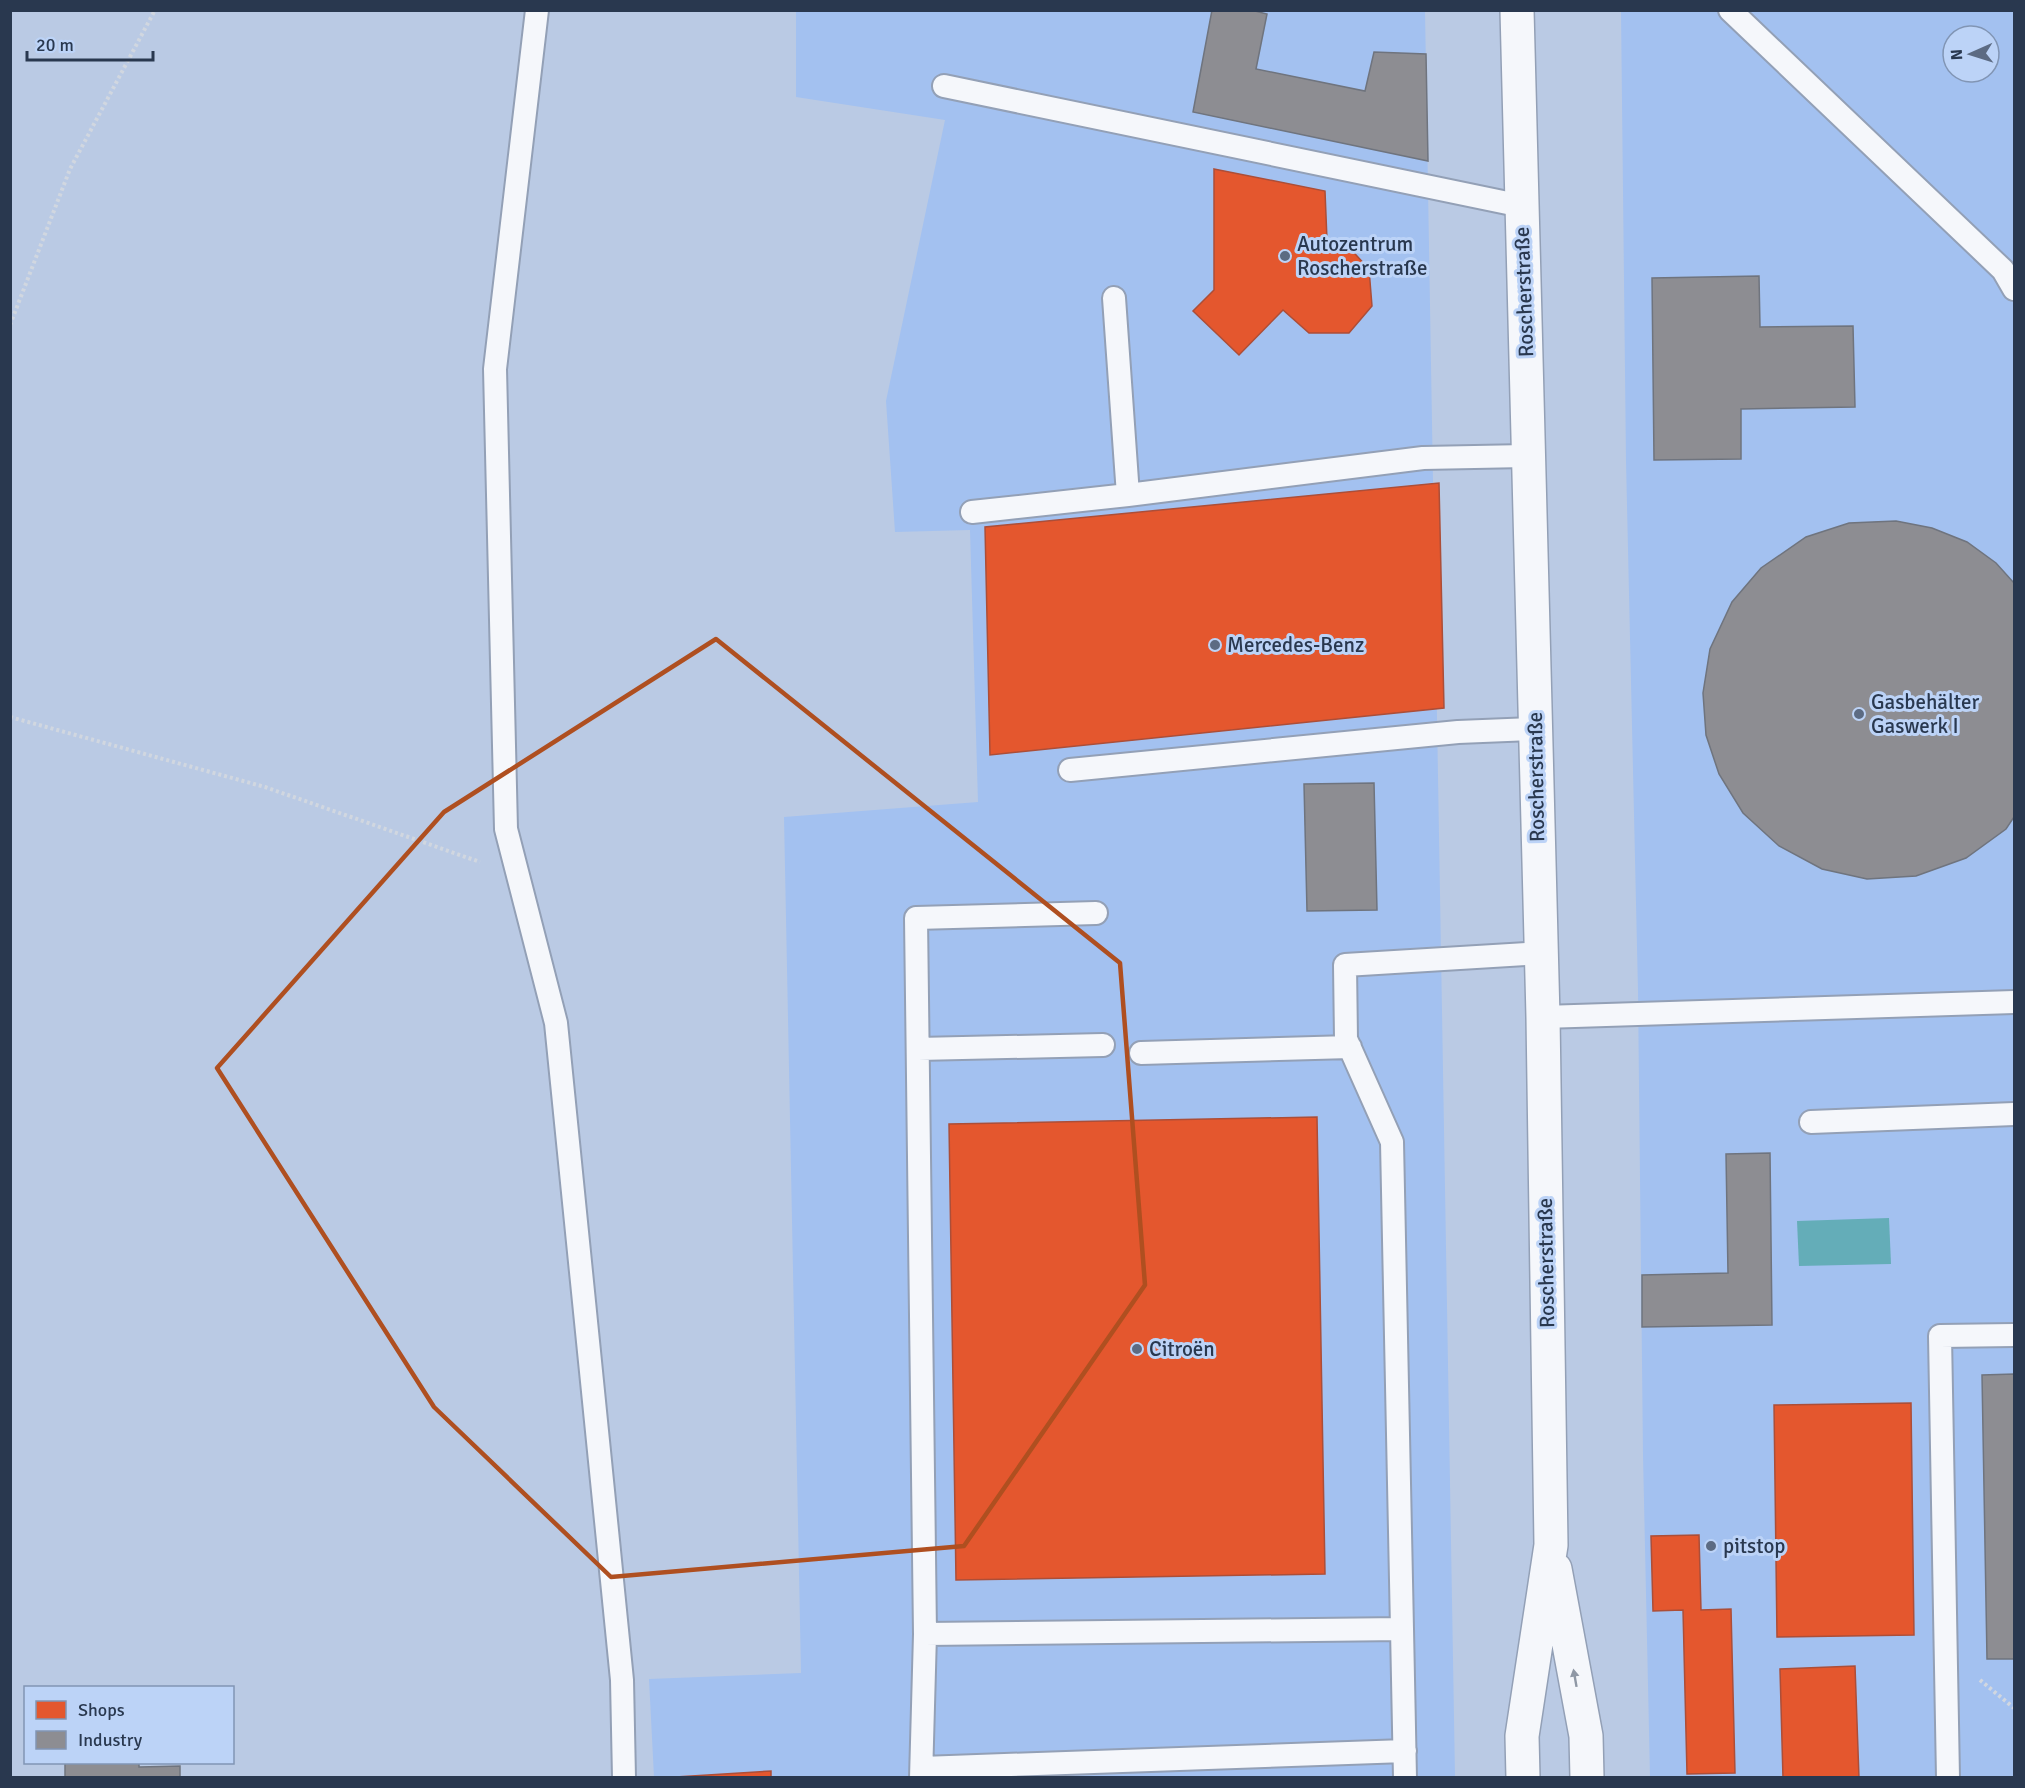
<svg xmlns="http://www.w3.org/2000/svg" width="2025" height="1788" viewBox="0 0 2025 1788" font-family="Signika,sans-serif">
<rect width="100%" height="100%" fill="#bacae4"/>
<path fill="#a3c1f0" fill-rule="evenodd" d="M796,11H1425L1455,1777H654L649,1679L801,1673L784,817L978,802L970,530L895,532L886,401L945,120L796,97Z
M1621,11H2014V1777H1650L1643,1455L1638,991L1626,461ZM1953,36H1989V72H1953Z"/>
<path fill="#64adb8" d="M1889,1218L1891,1264L1799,1266L1797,1221Z"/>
<path fill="#e4572e" stroke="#ac4e38" stroke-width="1.5" d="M1214,169L1325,191L1327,240L1345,243L1369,269L1372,306L1349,333H1309L1283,310L1239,355L1193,311L1214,290Z
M1439,483L1444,708L990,755L985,527Z
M1317,1117L1325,1574L956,1580L949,1124Z
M1911,1403L1914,1635L1777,1637L1774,1405Z
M1699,1535L1701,1610L1731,1609L1735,1773L1687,1774L1683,1610L1653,1611L1651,1536Z
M1855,1666L1859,1778H1783L1780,1669Z
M771,1771V1778H676V1777Z"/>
<path fill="#8d8d92" stroke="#6f747e" stroke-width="1.5" d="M1212,10H1251L1267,14L1256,69L1365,91L1374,52L1426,54L1428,161L1193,112Z
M1759,276L1760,327L1853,326L1855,407L1741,409V459L1654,460L1652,278Z
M1896,521L1932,528L1967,542L1996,563L2014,583V817L2006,829L1966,858L1916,876L1867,879L1822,869L1779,846L1743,813L1719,774L1706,735L1703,693L1710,649L1732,602L1761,568L1806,537L1849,523Z
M1374,783L1377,910L1307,911L1304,784Z
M1770,1153L1772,1325L1642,1327V1275L1728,1273L1726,1154Z
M2014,1374V1659H1987L1982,1375Z
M65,1762H139V1767L180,1766V1778H65Z"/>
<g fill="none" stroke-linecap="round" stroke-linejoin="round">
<g stroke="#93a0b6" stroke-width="26">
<path id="lane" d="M537,10L495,369L506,829L556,1023L622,1680L624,1778
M1730,10L2003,270L2014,289
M944,86L1522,206
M1114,298L1128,495
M972,512L1128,495L1423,458L1529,456
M1070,770L1458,732L1535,729
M1543,1017L2014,1002
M918,1049L1103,1045
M1141,1053L1350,1047
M1811,1122L2014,1114
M1402,1629L1405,1778
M925,1634L916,918L1096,913
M922,1768L1405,1751
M921,1778L925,1634L1402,1629L1392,1142L1346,1039L1345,965L1541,953
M1948,1778L1940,1336L2014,1335"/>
</g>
<g stroke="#93a0b6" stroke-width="36">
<path id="secondary" d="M1517,10L1543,1017L1551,1545L1522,1736L1523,1778
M1555,1569L1586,1736L1587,1778"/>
</g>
<path stroke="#d1d7e0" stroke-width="4" stroke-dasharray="3 3" stroke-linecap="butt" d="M10,325L70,169L155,10
M10,717L265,787L480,862
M1980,1680L2014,1708"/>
<use href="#lane" stroke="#f5f7fb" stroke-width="22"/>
<use href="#secondary" stroke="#f5f7fb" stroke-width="33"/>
</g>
<defs><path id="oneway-solid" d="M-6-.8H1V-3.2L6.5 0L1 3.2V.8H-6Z" transform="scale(1.5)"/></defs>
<use fill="#8f98a5" href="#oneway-solid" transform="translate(1575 1678) rotate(-100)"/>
<path fill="none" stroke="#af4f20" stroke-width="4.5" stroke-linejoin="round" d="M716,639L1120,963L1145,1285L964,1546L611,1577L434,1407L217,1068L444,812Z"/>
<g fill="#5c6b83" stroke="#bcd3f7" stroke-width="2">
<circle cx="1285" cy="256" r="6"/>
<circle cx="1215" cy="645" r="6"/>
<circle cx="1859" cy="714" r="6"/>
<circle cx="1137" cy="1349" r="6"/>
<circle cx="1711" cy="1546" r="6"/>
</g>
<g text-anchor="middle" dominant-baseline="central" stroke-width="6" stroke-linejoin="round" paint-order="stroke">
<g font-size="21" fill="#29384f" stroke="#bcd3f7" text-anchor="start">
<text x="1297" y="244">Autozentrum<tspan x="1297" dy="24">Roscherstraße</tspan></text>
<text x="1227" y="645">Mercedes-Benz</text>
<text x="1871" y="702">Gasbehälter<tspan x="1871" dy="24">Gaswerk I</tspan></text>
<text x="1149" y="1349">Citroën</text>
<text x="1723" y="1546">pitstop</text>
</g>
<g font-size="21" fill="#29384f" stroke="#bcd3f7">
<text transform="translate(1524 292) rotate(-92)">Roscherstraße</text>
<text transform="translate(1536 777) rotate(-91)">Roscherstraße</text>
<text transform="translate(1546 1263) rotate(-91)">Roscherstraße</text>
</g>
</g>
<rect width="2025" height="1788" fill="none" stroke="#29384f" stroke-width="24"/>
<rect x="24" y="1686" width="210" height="78" fill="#bcd3f7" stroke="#8195b4" stroke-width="1.5"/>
<rect x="36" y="1701" width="30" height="18" fill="#e4572e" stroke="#8195b4" stroke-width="1.5"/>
<text x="78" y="1716" font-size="18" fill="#29384f">Shops</text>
<rect x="36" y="1731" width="30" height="18" fill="#8d8d92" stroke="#8195b4" stroke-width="1.5"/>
<text x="78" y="1746" font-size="18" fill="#29384f">Industry</text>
<g transform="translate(1971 54) rotate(267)"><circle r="28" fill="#bcd3f7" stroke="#8195b4" stroke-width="1.5"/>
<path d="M0-4.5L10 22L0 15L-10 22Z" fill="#5c6b83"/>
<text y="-9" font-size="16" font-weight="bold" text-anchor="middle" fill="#29384f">N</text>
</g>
<path d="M27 51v9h126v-9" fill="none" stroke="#29384f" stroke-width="3"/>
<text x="36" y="51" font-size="18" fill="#29384f" stroke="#bcd3f7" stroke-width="4.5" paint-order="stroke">20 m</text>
</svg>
